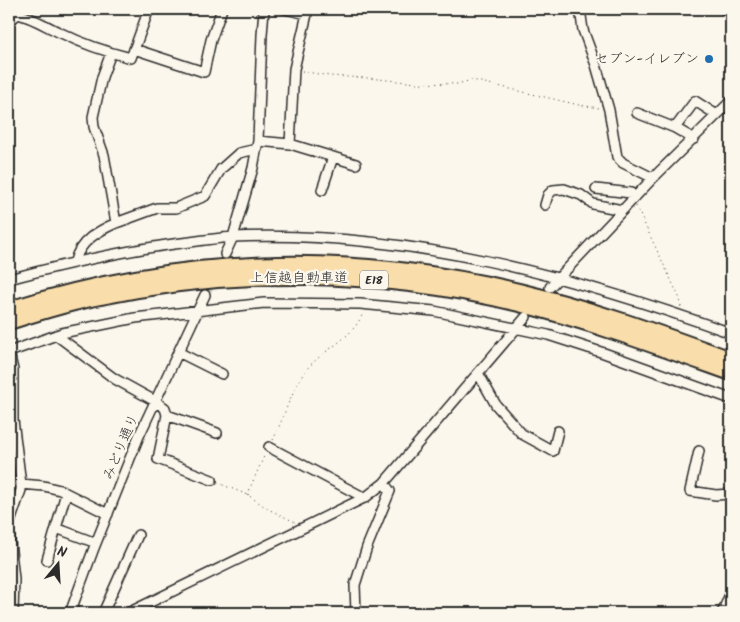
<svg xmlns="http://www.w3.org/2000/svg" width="740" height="622" viewBox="0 0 740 622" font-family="Kalam,'Klee One',sans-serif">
<rect width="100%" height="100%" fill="#fbf7ec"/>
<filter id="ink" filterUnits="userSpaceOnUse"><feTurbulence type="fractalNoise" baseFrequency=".02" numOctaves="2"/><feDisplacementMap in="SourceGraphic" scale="10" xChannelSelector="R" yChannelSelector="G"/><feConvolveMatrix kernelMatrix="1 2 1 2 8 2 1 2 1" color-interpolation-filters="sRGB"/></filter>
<g filter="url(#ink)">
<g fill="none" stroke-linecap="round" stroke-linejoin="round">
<path stroke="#d1cec5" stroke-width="9" stroke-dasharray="9 4.5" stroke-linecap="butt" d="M205,295L225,254"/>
<g stroke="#2b2b2b" stroke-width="12">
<path id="minor" d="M580,9L583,30L596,65L609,110L617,157L623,163L653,178
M9,21L18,14C34,18 47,27 61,33C83,44 107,52 131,58L149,9
M134,49L204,72L211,40L222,9
M637,113L675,128L694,139
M675,128L695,101L717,115
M258,141L290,144L294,69L307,14L285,9
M290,144L356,164
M596,189L631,193L633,199
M322,190L333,157
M545,205L548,195L553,190L564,189L581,195L593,204L622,210
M116,223L157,208H176L205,196L221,169L239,153L257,149
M225,254L233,237L253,168L258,141L262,35L264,9
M75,261C80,241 98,231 116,223L104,155L94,127L93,117L102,77L111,53
M9,279C69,263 128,249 190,242C204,240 220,238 234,237C404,230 573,276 731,333
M550,287L653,178L731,101
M56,335L115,379L155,401L165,408L167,415L158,459L212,480
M9,352L62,333L135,318L264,303L360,304L434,311L548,335L604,353L731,399
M9,352L13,370V420L21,484V490L9,525
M178,352L222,374
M478,373L496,405L522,434L553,451L558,431
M167,415L217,433
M269,447L365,498
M699,451L690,491L716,495L731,494
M21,484L44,486L60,490L108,514
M56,528L96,543
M9,533L14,579L13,613
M47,560L66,493
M70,613L94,548L139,436L205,295
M103,613L138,535
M128,613L366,497L384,483L526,317
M356,613L355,585L367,547L390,491L384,483
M722,613L731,592"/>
</g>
<g stroke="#2b2b2b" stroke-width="15">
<path id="major" d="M726,9L731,14"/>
</g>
<g stroke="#2b2b2b" stroke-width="18">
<path id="highway" d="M9,309C180,255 345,250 519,291C591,308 662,334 731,359
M9,322C38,313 66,304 96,298C236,268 380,270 519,304C591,322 661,348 731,373"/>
</g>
<path stroke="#2b2b2b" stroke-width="1" stroke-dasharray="1 4" stroke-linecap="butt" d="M302,71L329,76L368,78L417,83L457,84L472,80L579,105L599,108
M636,206L680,299L681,307
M273,440C284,418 291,390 306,370C323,349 352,340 363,313
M218,483L248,495L268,509L295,522
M248,495L250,488L265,454"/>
<use href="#minor" stroke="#fbf7ec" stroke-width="9"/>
<use href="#major" stroke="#f9deab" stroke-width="11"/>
<use href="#highway" stroke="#f9deab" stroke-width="14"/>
</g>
</g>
<circle fill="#1f6fb2" stroke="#fbf7ec" stroke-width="2" cx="709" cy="59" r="5"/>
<g text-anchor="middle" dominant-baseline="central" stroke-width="4.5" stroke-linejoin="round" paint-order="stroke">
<rect fill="#fbf7ec" stroke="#696865" stroke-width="1" x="360" y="270.5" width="28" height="19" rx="4"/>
<g font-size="12" font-weight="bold" fill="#2b2b2b">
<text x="374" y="280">E18</text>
</g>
<g font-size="14" fill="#2b2b2b" stroke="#fbf7ec" text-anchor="end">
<text x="699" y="59">セブン-イレブン</text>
</g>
<g font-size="14" fill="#2b2b2b" stroke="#fbf7ec">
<text x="299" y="278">上信越自動車道</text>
<text transform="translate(121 447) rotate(-67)">みどり通り</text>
</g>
</g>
<rect width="740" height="622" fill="none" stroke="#fbf7ec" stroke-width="30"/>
<rect x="15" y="15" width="710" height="592" fill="none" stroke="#2b2b2b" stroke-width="2" filter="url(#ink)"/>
<g transform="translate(58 564) rotate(18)" stroke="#fbf7ec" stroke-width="4" paint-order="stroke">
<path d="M0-4L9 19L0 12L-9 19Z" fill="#2b2b2b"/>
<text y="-8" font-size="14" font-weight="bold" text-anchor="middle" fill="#2b2b2b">N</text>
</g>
</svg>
